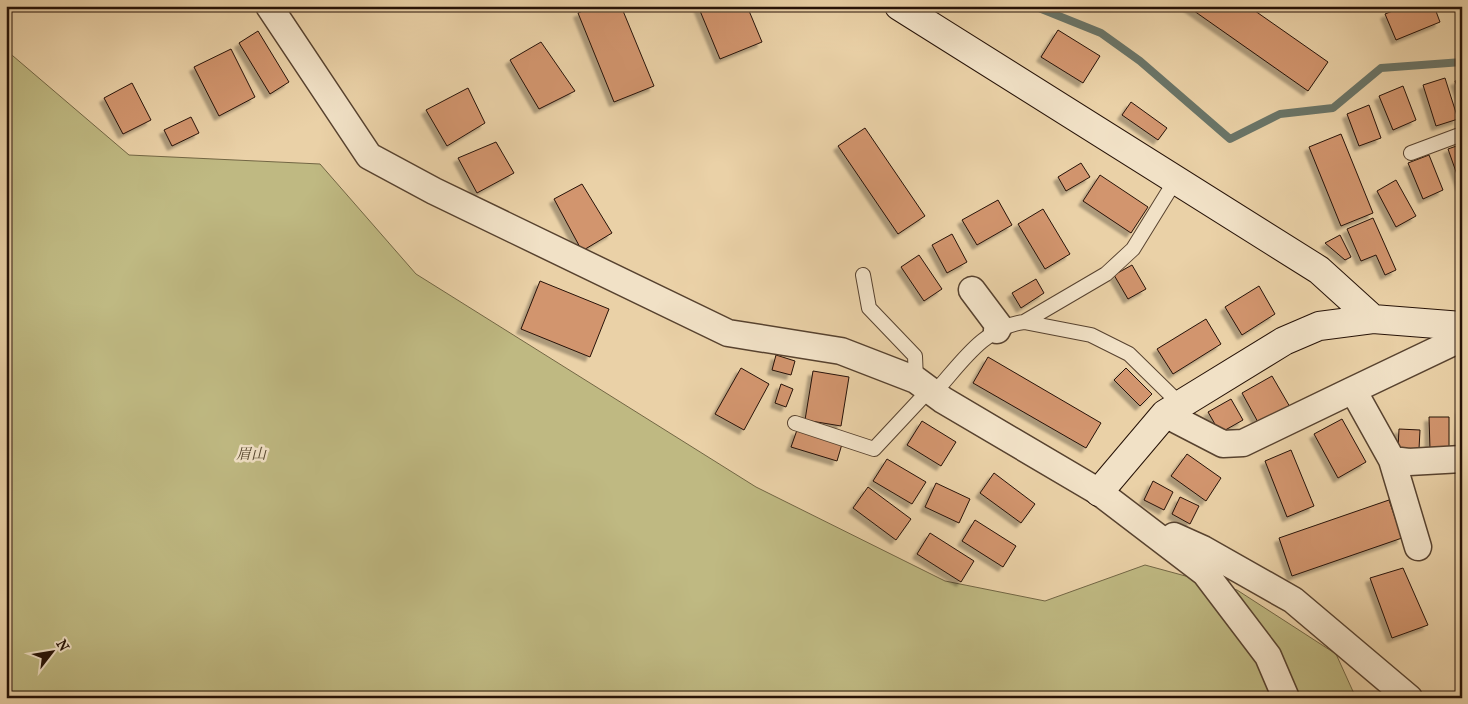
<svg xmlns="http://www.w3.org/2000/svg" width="1468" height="704" viewBox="0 0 1468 704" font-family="'IM FELL French Canon','Noto Serif JP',serif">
<defs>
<filter id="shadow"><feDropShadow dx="-4.5" dy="4.5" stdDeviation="1" flood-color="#0004"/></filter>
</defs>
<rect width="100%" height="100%" fill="#ead1a7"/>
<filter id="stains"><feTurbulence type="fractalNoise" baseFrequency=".004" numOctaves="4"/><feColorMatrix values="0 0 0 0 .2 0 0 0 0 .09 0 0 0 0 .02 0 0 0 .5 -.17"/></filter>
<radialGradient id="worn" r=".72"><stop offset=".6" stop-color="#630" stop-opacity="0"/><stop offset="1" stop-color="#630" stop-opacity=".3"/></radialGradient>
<path fill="#bfb982" stroke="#726644" d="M6,50L129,155L320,164L416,274L756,487L945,581L1045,601L1145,565L1237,590L1336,654L1356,698H6Z"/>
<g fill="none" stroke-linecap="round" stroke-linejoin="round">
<path stroke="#6a7568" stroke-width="8" d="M1034,6L1101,33L1140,61L1230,139L1280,114L1333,108L1381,68L1462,62"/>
</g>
<path fill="#d2956e" stroke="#261207" filter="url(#shadow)" d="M595,6H621L654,86L614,102L578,13Z
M698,6H747L762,42L720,59Z
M1187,6H1248L1328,62L1308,91Z
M1405,6H1434L1440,22L1396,40L1385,14Z
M1058,30L1100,56L1083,83L1041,57Z
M258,31L289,82L270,94L239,43Z
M541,42L575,91L539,109L510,60Z
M231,49L255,97L219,116L194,67Z
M1445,78L1458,119L1436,126L1423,85Z
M1462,79V101L1455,81Z
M132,83L151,120L123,134L104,98Z
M1403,86L1416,120L1393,130L1379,96Z
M468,88L485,123L447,146L426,110Z
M1131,102L1167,128L1158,140L1122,115Z
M1369,105L1381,138L1359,146L1347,114Z
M191,117L199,133L172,146L164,130Z
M865,128L925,216L898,234L838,146Z
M1341,134L1373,213L1341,226L1309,147Z
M496,142L514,173L477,193L458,158Z
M1462,144V186H1461L1448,149Z
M1429,155L1443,190L1423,199L1408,163Z
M1081,163L1090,177L1066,191L1058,177Z
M1100,175L1148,207L1131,233L1083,201Z
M1396,180L1416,216L1396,227L1377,191Z
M582,184L612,233L582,251L554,199Z
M998,200L1012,225L977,245L962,220Z
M1043,209L1070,254L1045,269L1018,224Z
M1373,218L1396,270L1385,275L1376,255L1361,261L1347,229Z
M952,234L967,262L947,273L932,245Z
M1340,235L1351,257L1345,260L1325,243Z
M919,255L942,289L924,301L901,267Z
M1132,265L1146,289L1128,299L1114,275Z
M1036,279L1044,293L1021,308L1012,293Z
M540,281L609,309L590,357L521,329Z
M1259,286L1275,314L1242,335L1225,307Z
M1206,319L1221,344L1173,374L1157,349Z
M776,355L795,361L791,375L772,370Z
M988,357L1101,423L1086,448L973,383Z
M741,368L769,384L744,430L715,414Z
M1126,368L1152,394L1140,406L1114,380Z
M813,371L849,377L841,426L805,420Z
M1272,376L1290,407L1259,424L1242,393Z
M781,384L793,389L786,407L775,403Z
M1231,399L1243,420L1220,433L1208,412Z
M1461,409H1462V443H1459Z
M1429,417H1449V449H1430Z
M1342,419L1366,462L1338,478L1314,434Z
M922,421L956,442L941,466L907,445Z
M1399,429L1420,430L1419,449L1398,448Z
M797,430L842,444L837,461L791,447Z
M1291,450L1314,506L1287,517L1265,461Z
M1187,454L1221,478L1206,501L1171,476Z
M887,459L926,482L912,504L873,481Z
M994,473L1035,504L1021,523L980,493Z
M1153,481L1173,492L1164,510L1144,500Z
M936,483L970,499L959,523L925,507Z
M868,487L911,519L896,540L853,508Z
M1180,497L1199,506L1190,524L1172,514Z
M1389,500L1402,538L1292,576L1279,538Z
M975,520L1016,546L1003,567L962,541Z
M930,533L974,561L961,582L917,554Z
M1403,568L1428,625L1392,638L1370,578Z"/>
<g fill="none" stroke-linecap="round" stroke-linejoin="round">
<g stroke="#57422f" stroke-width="16">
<path id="lane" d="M1411,153L1462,134
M863,275L869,308L915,356L916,380
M1024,322L1091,335L1129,354L1179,403
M934,393C960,365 983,327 1024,322L1106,274L1133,249L1175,181
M795,423L874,449L930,389"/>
</g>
<g stroke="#57422f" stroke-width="29">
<path id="street" d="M269,6L369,156L434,191L728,333L841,351L916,380L943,400L1099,492L1205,573L1268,656L1286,698
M972,290L999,326L997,330
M1462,338L1353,390L1392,460L1409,462L1462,459
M1165,414L1223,444L1243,443L1353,390
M1392,460L1418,547
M1174,536L1203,549L1293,600L1409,698"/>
</g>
<g stroke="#261207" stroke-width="30">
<path id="secondary" d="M899,6L1319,270L1373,319
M1099,492L1165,414L1284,341L1319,326L1373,319L1462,326"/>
</g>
<use href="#lane" stroke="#f1e1c6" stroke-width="14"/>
<use href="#street" stroke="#f1e1c6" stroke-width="26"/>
<use href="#secondary" stroke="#f1e1c6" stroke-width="28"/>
</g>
<g text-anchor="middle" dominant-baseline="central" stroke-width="5" stroke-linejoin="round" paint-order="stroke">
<g font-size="15" font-style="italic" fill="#54442c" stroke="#f1e1c6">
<text x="251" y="454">眉山</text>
</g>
</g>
<rect width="1468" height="704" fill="none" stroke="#ead1a7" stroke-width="25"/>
<rect x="8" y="8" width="1453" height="689" fill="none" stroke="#261207" stroke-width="2.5"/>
<rect x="12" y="12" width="1443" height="679" fill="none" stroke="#261207"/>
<g transform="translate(52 652) rotate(59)" stroke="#f1e1c6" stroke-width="4" paint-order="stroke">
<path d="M0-4L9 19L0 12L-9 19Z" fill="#261207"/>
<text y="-8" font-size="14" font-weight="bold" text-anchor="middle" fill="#261207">N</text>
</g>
<rect width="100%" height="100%" filter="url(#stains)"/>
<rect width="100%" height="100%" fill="url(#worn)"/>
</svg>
